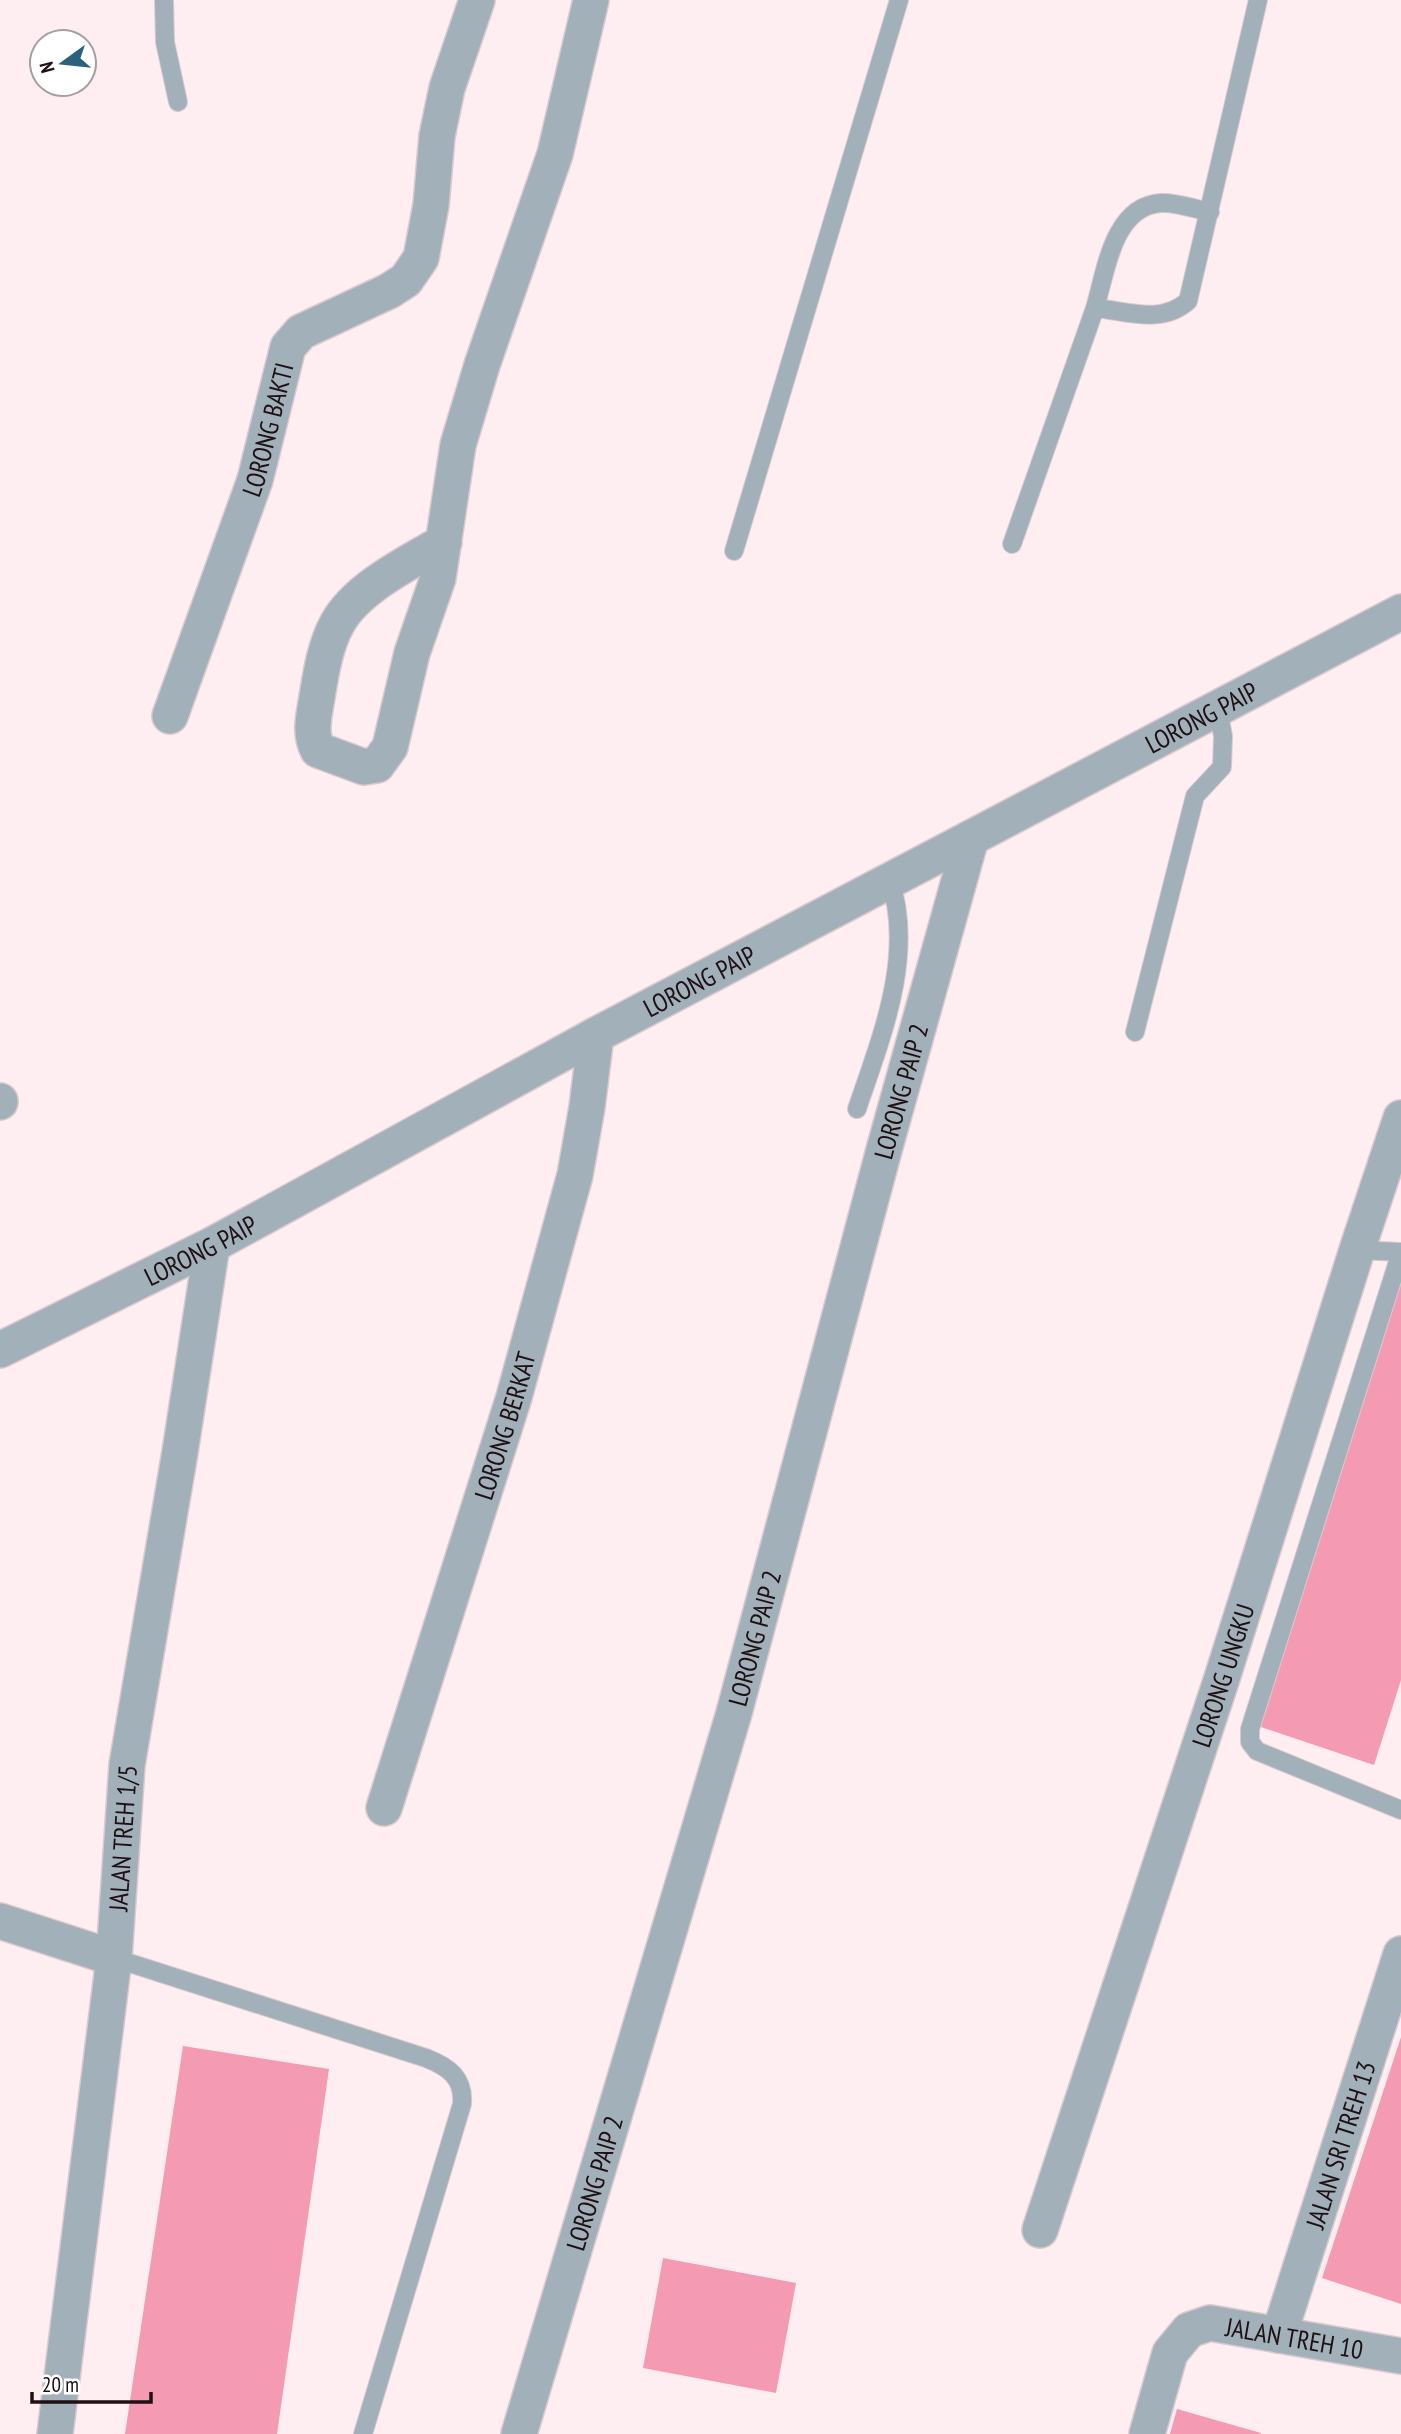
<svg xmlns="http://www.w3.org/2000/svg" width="1401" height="2434" viewBox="0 0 1401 2434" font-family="'PT Sans Narrow',sans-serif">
<rect width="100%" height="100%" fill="#feedf1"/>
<path fill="#f59ab3" d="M1401,1278V1680L1374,1765L1258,1726Z
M1401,2037V2304L1322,2278Z
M183,2046L329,2069L277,2434H125Z
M663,2258L796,2283L776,2393L643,2368Z
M1177,2409L1261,2433V2434H1170Z"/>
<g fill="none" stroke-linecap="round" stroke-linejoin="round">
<g stroke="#dacace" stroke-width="20">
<path id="service" d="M164,0L165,42L178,102
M1095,308C1106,271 1113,206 1161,203C1175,202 1195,209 1210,212
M1012,544L1095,308C1127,311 1161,325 1188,301L1258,0
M734,551L899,0
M1135,1032L1195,796L1222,767L1223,736L1218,709
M857,1109C881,1038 915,956 890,880
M1357,1250L1401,1252
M1401,1252L1250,1729V1742L1257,1751L1401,1810
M114,1958L426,2058C449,2067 464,2078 462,2104L363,2434"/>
</g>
<g stroke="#dacace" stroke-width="38">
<g id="minor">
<path d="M444,542C410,562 356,588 337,624C325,646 321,673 317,697C314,716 309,733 318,750L364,767L377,765L390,747L412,653L438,578L458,445L482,365L555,154L591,0"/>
<path id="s1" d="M170,716L255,480L288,347L301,332L389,291L406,280L421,258L431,205L437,136L447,88L477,0"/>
<path d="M0,1102V1101"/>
<path id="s2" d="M0,1350L212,1245L596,1035L1401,612"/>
<path id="s3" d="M384,1808L514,1397L575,1175L587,1107L596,1035"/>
<path d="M0,1921L114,1958"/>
<path id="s4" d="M1040,2230L1222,1678L1357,1250L1401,1118"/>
<path id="s5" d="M1279,2335L1401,1954"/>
<path id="s6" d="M55,2434L114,1958L127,1765L180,1452L212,1245"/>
<path id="s7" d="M519,2434L734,1713L884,1150L971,838"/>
<path id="s8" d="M1147,2434L1170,2353L1189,2330L1210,2323L1401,2356"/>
</g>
</g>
<use href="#service" stroke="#a1b0b9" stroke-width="18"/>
<use href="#minor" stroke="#a1b0b9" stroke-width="35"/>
</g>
<g text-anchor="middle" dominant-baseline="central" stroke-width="7" stroke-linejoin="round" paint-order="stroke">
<g font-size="26" fill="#1e1014" stroke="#fff">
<text stroke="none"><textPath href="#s1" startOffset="303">LORONG BAKTI</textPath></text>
<text stroke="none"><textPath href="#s2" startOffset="1358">LORONG PAIP</textPath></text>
<text stroke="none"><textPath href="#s2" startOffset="791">LORONG PAIP</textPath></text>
<text stroke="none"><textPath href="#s7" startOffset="1396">LORONG PAIP 2</textPath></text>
<text stroke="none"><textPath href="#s2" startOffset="224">LORONG PAIP</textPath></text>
<text stroke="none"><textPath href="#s3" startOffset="401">LORONG BERKAT</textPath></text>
<text stroke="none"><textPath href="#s7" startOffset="830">LORONG PAIP 2</textPath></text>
<text stroke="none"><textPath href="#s4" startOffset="584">LORONG UNGKU</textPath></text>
<text stroke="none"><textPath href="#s6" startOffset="600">JALAN TREH 1/5</textPath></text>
<text stroke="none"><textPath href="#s5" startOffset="200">JALAN SRI TREH 13</textPath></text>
<text stroke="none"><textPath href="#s7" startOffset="262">LORONG PAIP 2</textPath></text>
<text stroke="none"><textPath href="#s8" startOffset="222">JALAN TREH 10</textPath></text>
</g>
</g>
<g transform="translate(63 63) rotate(255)"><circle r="33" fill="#ffffff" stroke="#a59fa1" stroke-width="2"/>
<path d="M0-5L12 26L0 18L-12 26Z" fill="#2a617c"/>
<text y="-10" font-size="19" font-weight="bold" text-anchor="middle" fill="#1e1014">N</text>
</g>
<path d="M32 2392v10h119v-10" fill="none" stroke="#1e1014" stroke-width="3.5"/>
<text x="42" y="2392" font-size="21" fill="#1e1014" stroke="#ffffff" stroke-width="5" paint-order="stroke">20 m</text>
</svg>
